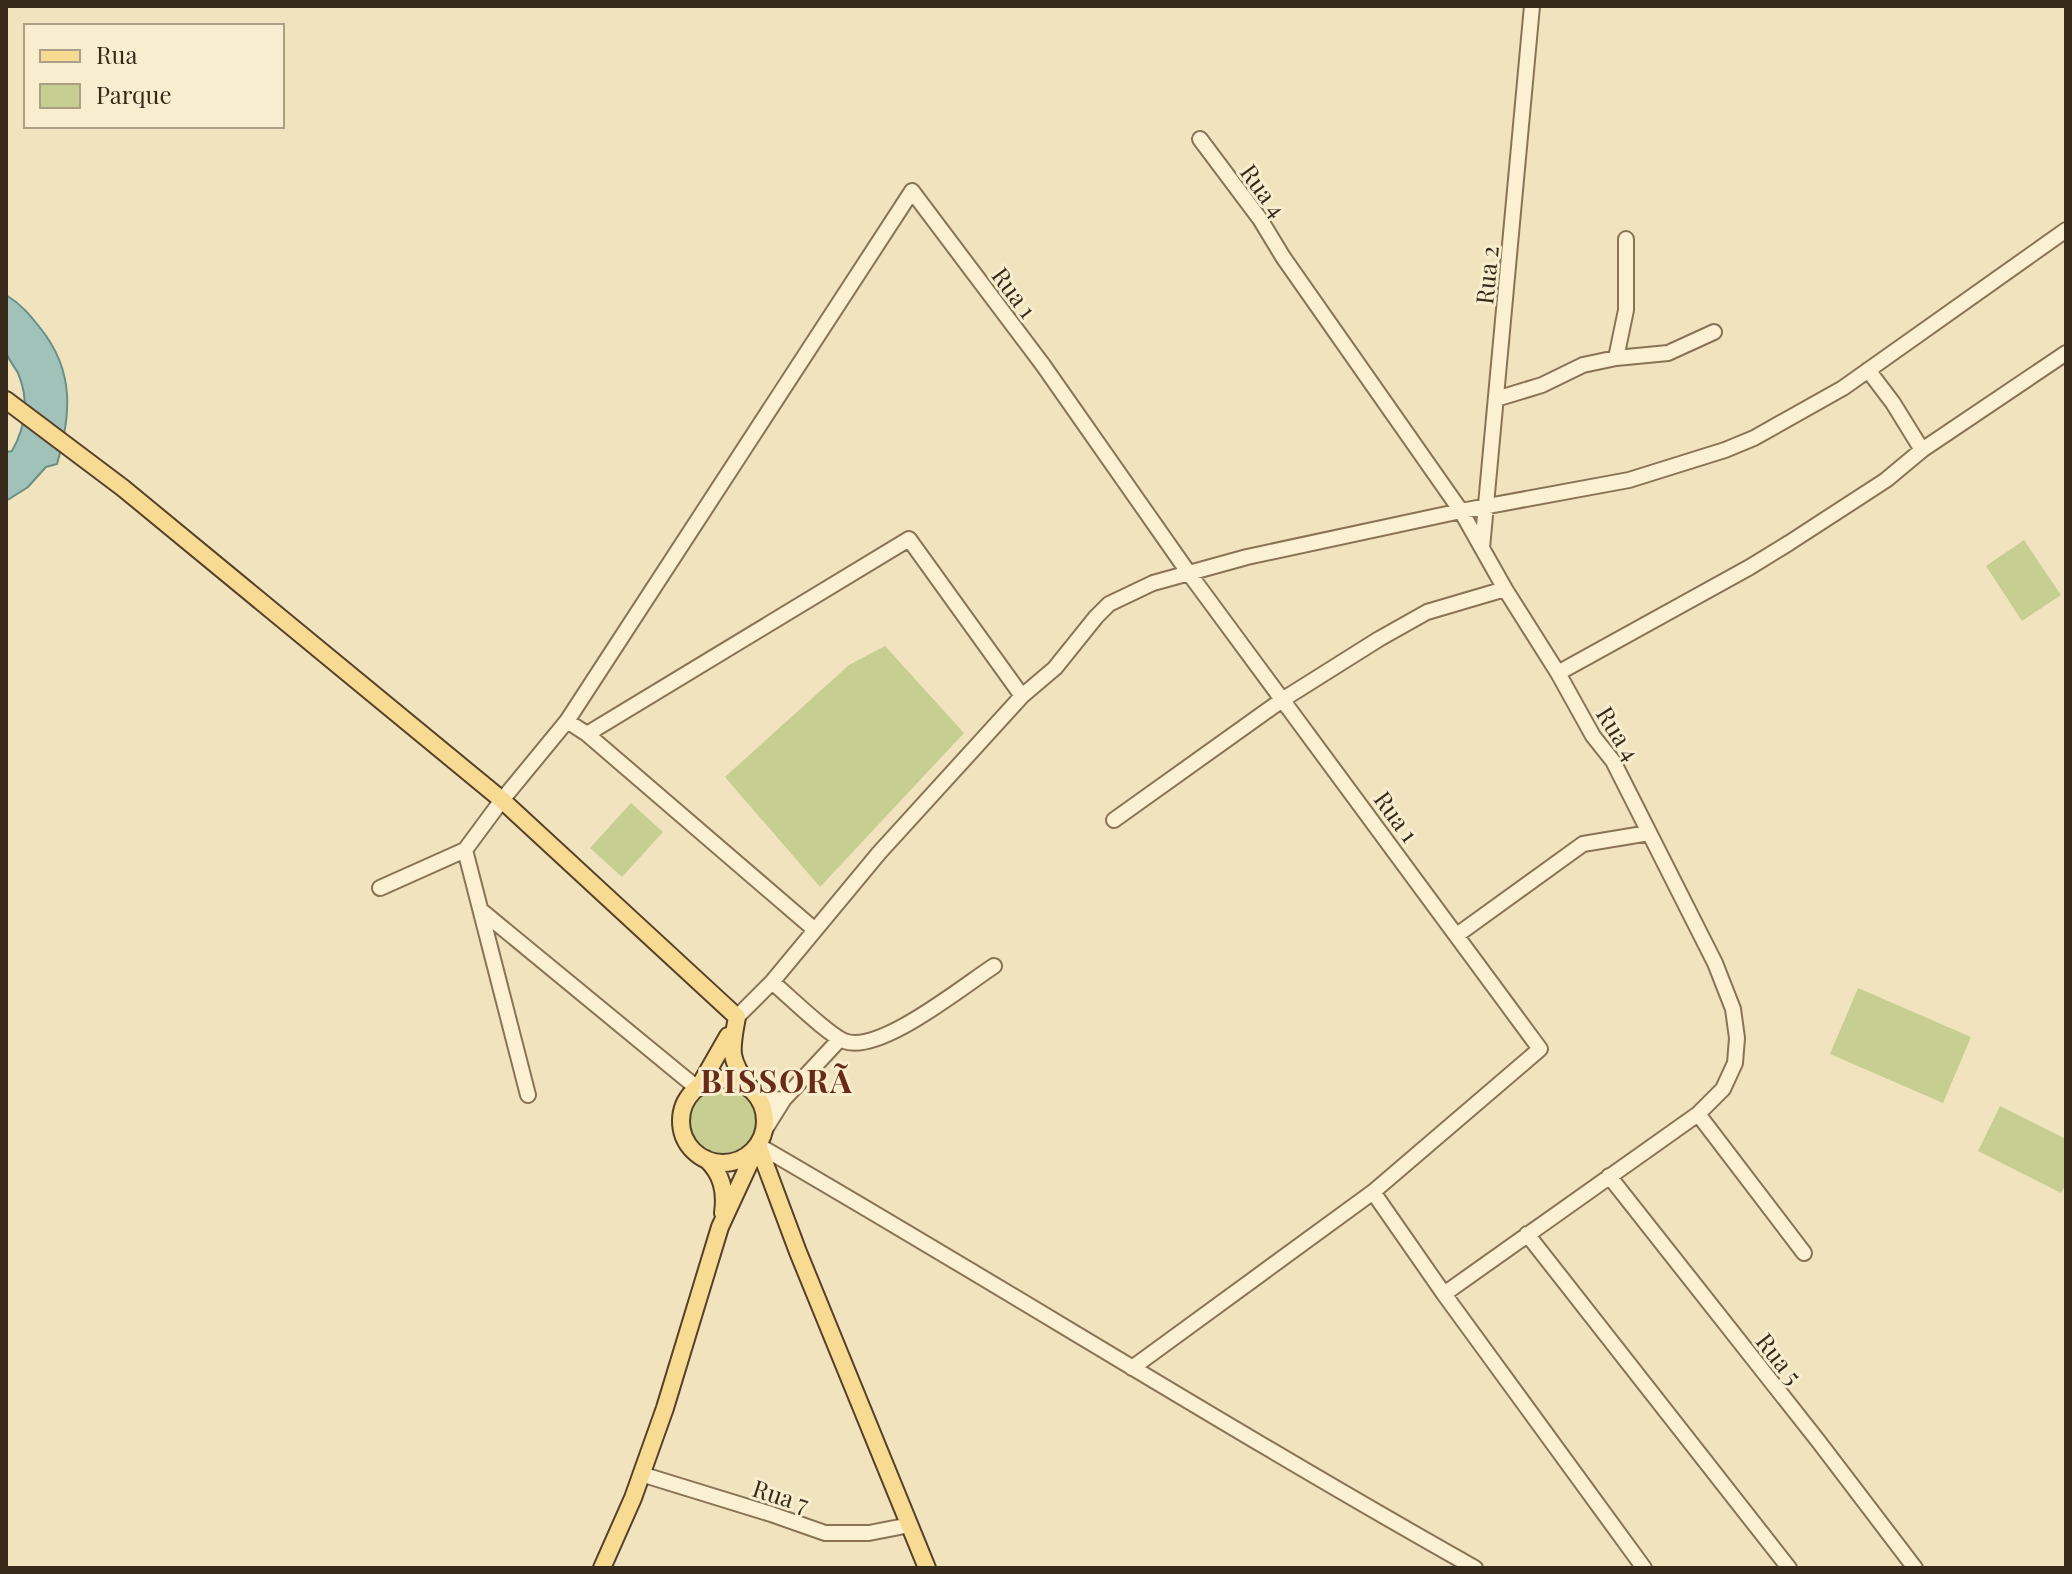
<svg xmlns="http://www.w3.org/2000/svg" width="2072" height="1574" viewBox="0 0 2072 1574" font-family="'Playfair Display',serif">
<rect width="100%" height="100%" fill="#f1e3be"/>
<path fill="#c6cf91" d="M2024,540L2061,595L2022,621L1986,566Z
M885,646L964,733L820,887L725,777L849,665Z
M631,803L663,832L622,877L590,848Z
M1858,988L1971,1037L1943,1103L1830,1054Z
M689 1121a34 34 0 1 1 68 0a34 34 0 1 1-68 0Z
M2000,1106L2066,1139V1184L2061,1193L1978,1151Z"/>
<path fill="#a1c2b9" stroke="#689087" stroke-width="2" d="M6,295C21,304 30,315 41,329C75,372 71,415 57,464L46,467L28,487L6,501V452L12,451C26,426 29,399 18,373C14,366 7,358 6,351C3,334 6,313 6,295Z"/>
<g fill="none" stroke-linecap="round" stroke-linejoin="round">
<g stroke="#8a7355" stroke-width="18">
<path id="minor" d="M1200,139L1260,219L1283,257L1461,511L1505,589L1558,673L1593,736L1613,761L1715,963L1733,1009L1737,1038L1735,1063L1723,1089L1698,1114L1444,1294
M1616,358L1626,310V239
M1868,370L1893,403L1922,450
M1496,399L1542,385L1583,365L1616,358L1668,353L1714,332
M1482,548L1532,6
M1558,673L1750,567L1789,543L1886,480L1922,450L2066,353
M567,721L587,734L815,930
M587,734L909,539L1022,696
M1114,820L1282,700L1379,639L1427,612L1505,589
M465,850L528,1095
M380,888L465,850L502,800L567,721L912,191L1043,365L1188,572L1540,1049L1373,1192L1132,1368
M483,912L697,1088
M1457,935L1583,844L1649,833
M772,982C788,995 827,1034 844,1041C879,1055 963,986 994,966
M737,1017L772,982L879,853L1022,696L1055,668L1096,617L1109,604L1153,583L1247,557L1461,511L1629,480L1725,450L1754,438L1843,388L2066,230
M756,1094L770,1100L784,1099
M1698,1114L1804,1253
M764,1131L784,1099L840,1039
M758,1145C998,1284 1233,1432 1475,1568
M1609,1176L1819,1442L1915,1568
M1373,1192L1444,1294L1644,1568
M1527,1234L1789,1568
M641,1474L771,1514L825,1533H869L910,1525"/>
</g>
<g stroke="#57402a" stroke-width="20">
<path id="major" d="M6,400L123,488L502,800L737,1017
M737,1017C731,1050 728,1058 749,1086
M681 1121a42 42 0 1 1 84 0a42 42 0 1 1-84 0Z
M700,1085L728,1036
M758,1145L798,1252L927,1568
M706,1159C722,1174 726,1191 723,1213
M602,1568L633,1498L665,1408L720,1227L758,1145"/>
</g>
<use href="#minor" stroke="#fbf0d1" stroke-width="14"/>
<use href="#major" stroke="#f7db92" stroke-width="16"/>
</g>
<g text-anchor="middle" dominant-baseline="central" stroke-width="6" stroke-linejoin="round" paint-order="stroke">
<g font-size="24" fill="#382a1b" stroke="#f8edce">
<text transform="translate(1264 190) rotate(54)">Rua 4</text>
<text transform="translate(1486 275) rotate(-84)">Rua 2</text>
<text transform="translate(1015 292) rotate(53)">Rua 1</text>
<text transform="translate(1619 733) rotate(58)">Rua 4</text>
<text transform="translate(1397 816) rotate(54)">Rua 1</text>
<text transform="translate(1780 1358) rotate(52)">Rua 5</text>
<text transform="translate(781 1495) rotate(18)">Rua 7</text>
</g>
<g font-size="32" font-weight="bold" letter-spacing="2" fill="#682b17" stroke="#f8edce">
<text x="777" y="1079">BISSORÃ</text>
</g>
</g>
<rect width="2072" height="1574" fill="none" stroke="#382a1b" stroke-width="16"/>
<rect x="24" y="24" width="260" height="104" fill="#f8edce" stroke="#ab9f86" stroke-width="2"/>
<rect x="40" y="50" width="40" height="12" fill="#f7db92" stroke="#ab9f86" stroke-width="2"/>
<text x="96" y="64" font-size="24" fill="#382a1b">Rua</text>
<rect x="40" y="84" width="40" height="24" fill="#c6cf91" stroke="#ab9f86" stroke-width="2"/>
<text x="96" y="104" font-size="24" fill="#382a1b">Parque</text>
</svg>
